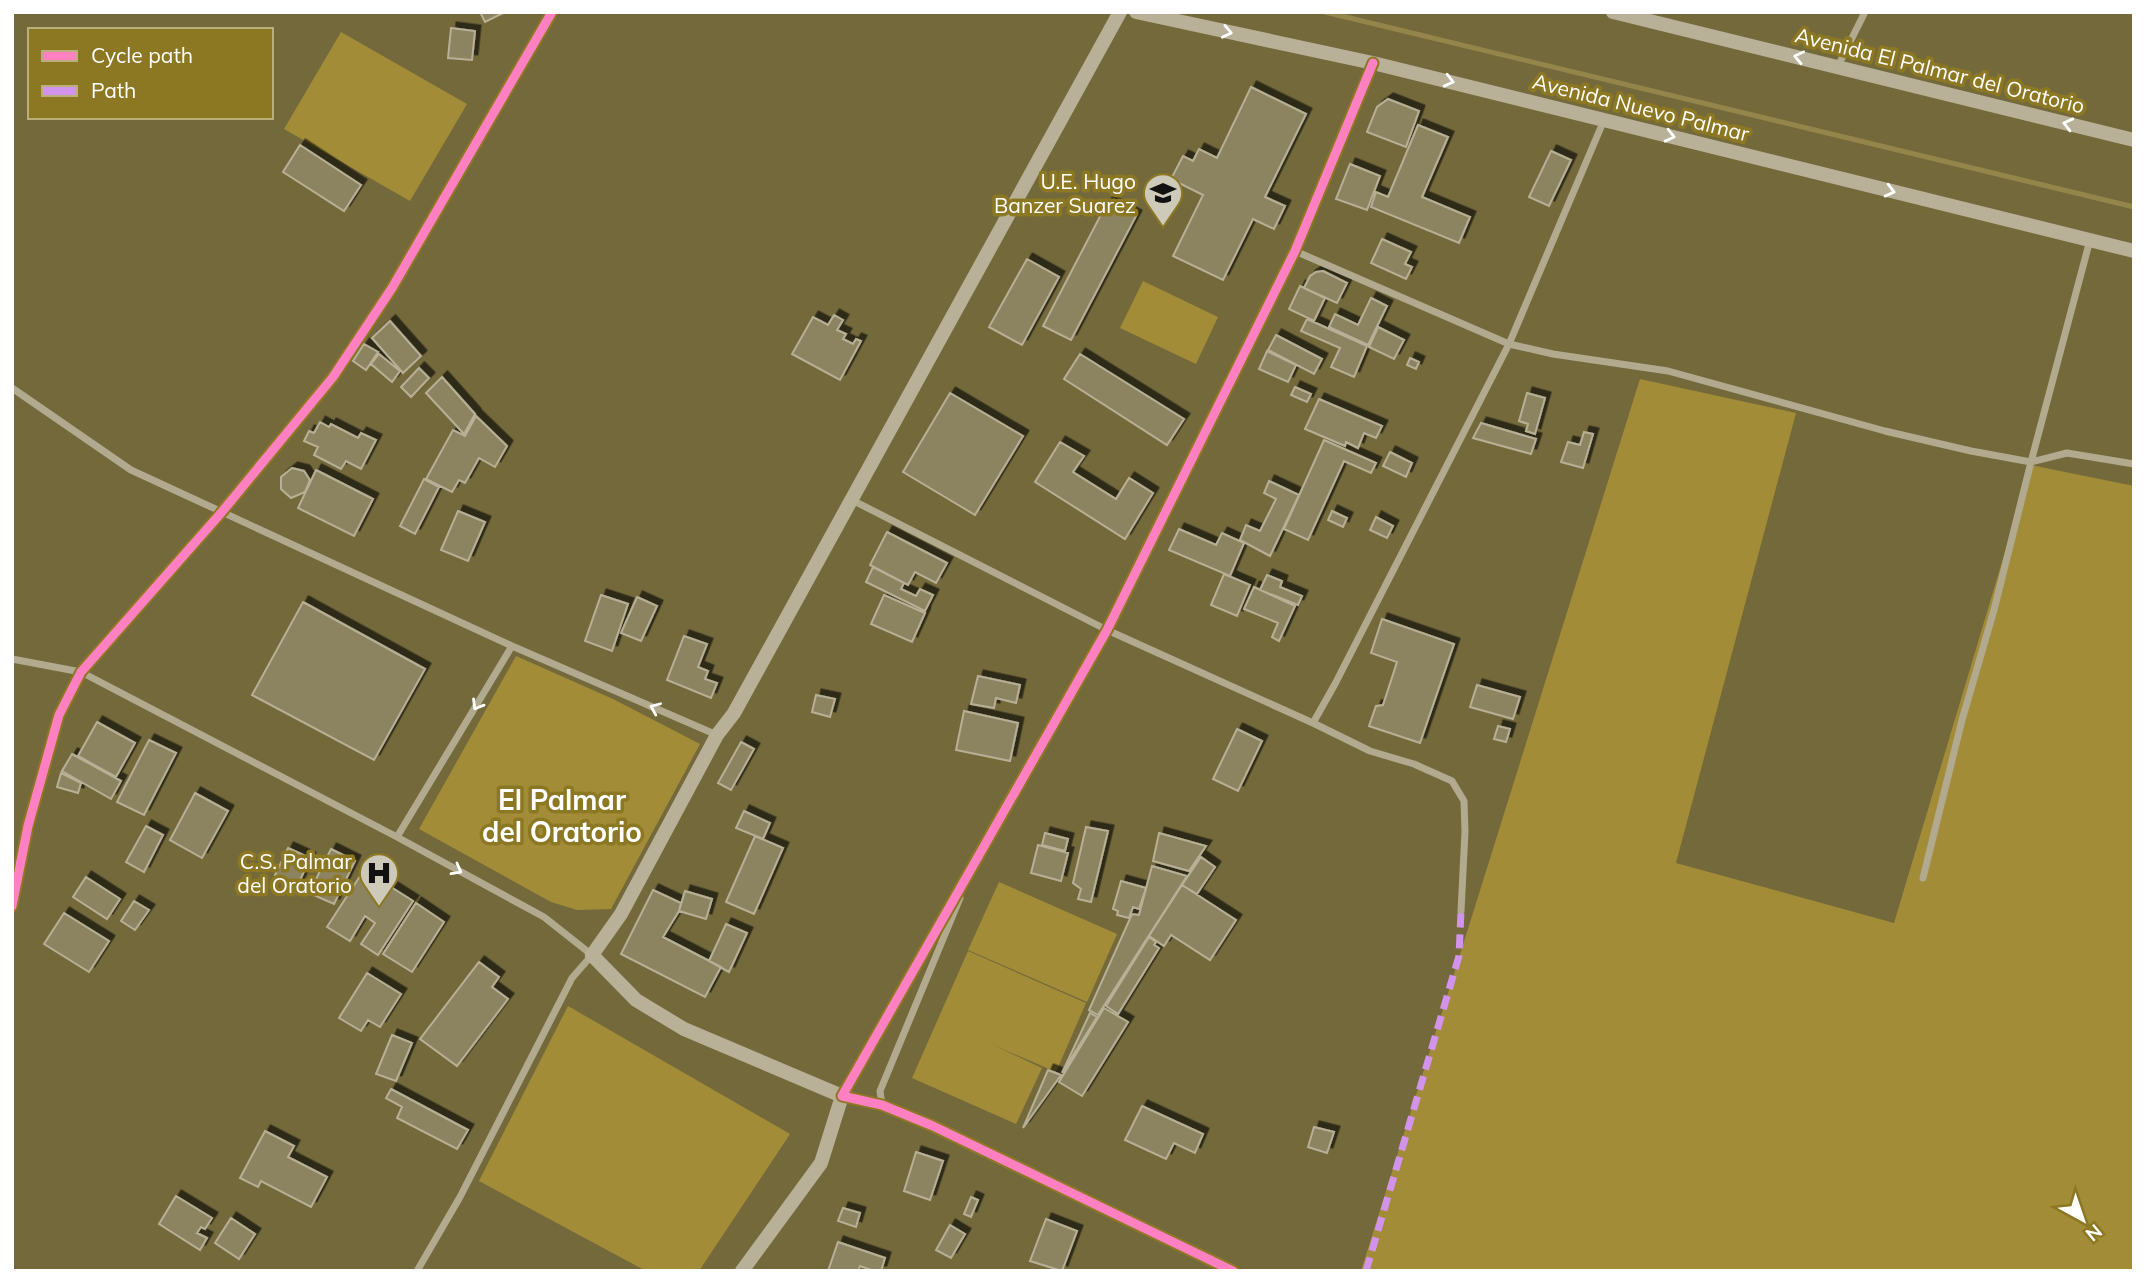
<svg xmlns="http://www.w3.org/2000/svg" width="2146" height="1283" viewBox="0 0 2146 1283" font-family="Mulish,sans-serif">
<defs>
<filter id="shadow"><feDropShadow dx="5.5" dy="-5.5" stdDeviation="0" flood-color="#0009"/></filter>
</defs>
<rect width="100%" height="100%" fill="#74693b"/>
<path fill="#a28c38" d="M341,32L467,104L410,201L284,129Z
M1143,281L1218,317L1196,364L1120,328Z
M1640,379L1796,413L1676,863L1894,923L2031,465L2134,486V1271H1361Z
M516,656L613,699L700,744L611,909L577,910L551,902L419,829Z
M999,882L1117,934L1087,1002L968,950Z
M968,951L1086,1003L1056,1072L993,1045L1042,1068L1016,1124L912,1078Z
M568,1006L790,1134L699,1271H646L479,1181Z"/>
<g fill="none" stroke-linecap="round" stroke-linejoin="round">
<path stroke="#94854b" stroke-width="5" d="M1325,12L2134,207"/>
</g>
<path fill="#8c8461" stroke="#b7b096" stroke-width="2" filter="url(#shadow)" d="M480,12H505L485,22Z
M451,28L475,31L472,60L448,58Z
M1251,87L1306,114L1265,197L1285,206L1274,229L1253,219L1223,280L1173,256L1203,195L1171,179L1183,156L1193,161L1199,149L1217,158Z
M1388,99L1419,111L1406,147L1367,132L1377,107Z
M1418,125L1448,137L1422,197L1470,217L1459,243L1371,207L1376,192L1388,197Z
M300,145L361,185L344,211L283,172Z
M1551,151L1571,160L1549,206L1529,197Z
M1350,164L1380,176L1367,210L1336,199Z
M1108,201L1136,216L1071,340L1043,326Z
M1382,239L1411,252L1405,264L1412,267L1406,279L1371,263Z
M1027,259L1059,277L1022,345L989,327Z
M1323,271L1347,283L1337,303L1304,288L1310,276L1316,272Z
M1300,286L1325,298L1314,321L1289,309Z
M1371,298L1387,306L1368,345L1329,327L1335,314L1358,325Z
M834,315L843,320L837,330L846,334L843,339L853,344L856,339L861,341L840,380L792,354L813,317L828,325Z
M1307,319L1367,346L1354,377L1331,367L1340,348L1301,331Z
M390,321L421,356L403,373L372,338Z
M1378,327L1404,340L1394,359L1369,347Z
M1276,335L1322,359L1314,374L1268,350Z
M364,344L378,352L366,370L353,361Z
M1267,351L1296,365L1288,382L1259,369Z
M379,354L400,371L392,382L371,364Z
M1080,354L1184,419L1167,445L1064,379Z
M1410,358L1419,362L1416,369L1407,365Z
M419,368L429,378L411,397L401,387Z
M442,377L475,414L464,434L426,393Z
M1295,387L1311,394L1307,402L1291,395Z
M950,393L1023,436L975,515L903,472Z
M1527,393L1545,398L1535,434L1526,431L1528,424L1519,421Z
M1319,399L1382,426L1376,438L1364,433L1358,448L1346,442L1345,446L1305,429Z
M476,416L507,446L495,467L479,458L465,483L459,480L452,492L426,479L453,430L465,436Z
M320,422L329,427L331,424L358,438L361,433L376,440L361,469L346,461L341,469L314,455L318,447L304,441L309,431L314,433Z
M1481,423L1536,439L1531,454L1473,438Z
M1584,432L1593,434L1583,468L1561,462L1568,442L1580,445Z
M1324,440L1376,463L1371,473L1344,461L1308,540L1284,529Z
M1060,442L1084,456L1073,472L1116,499L1129,478L1153,493L1125,539L1035,482Z
M1390,452L1412,463L1406,477L1383,466Z
M292,468L304,471L310,480L305,492L291,498L281,489V477Z
M316,470L373,499L354,536L298,508Z
M424,479L439,487L415,534L400,526Z
M1269,481L1299,495L1270,556L1240,540L1246,525L1260,531L1276,499L1264,493Z
M458,511L485,522L468,561L441,550Z
M1332,511L1347,518L1343,527L1328,520Z
M1376,517L1393,526L1387,538L1370,530Z
M1179,529L1216,545L1222,533L1244,543L1230,576L1169,550Z
M887,532L947,563L936,583L915,572L908,585L870,565Z
M873,567L904,583L901,589L916,596L920,589L933,595L925,611L866,582Z
M1224,574L1250,585L1237,616L1211,605Z
M1267,575L1282,581L1280,587L1302,596L1298,605L1260,590Z
M1254,587L1295,606L1279,641L1272,637L1278,623L1244,609Z
M601,595L628,604L612,651L585,641Z
M884,595L925,613L912,642L871,624Z
M637,597L657,606L641,641L621,633Z
M303,602L425,669L374,760L252,695Z
M1382,619L1454,644L1420,743L1369,726L1376,706L1383,705L1397,662L1371,653Z
M684,636L707,644L698,667L708,671L705,679L717,683L711,698L667,680Z
M978,676L1020,685L1016,703L996,698L994,708L971,704Z
M1477,685L1520,697L1513,719L1470,707Z
M816,695L835,699L830,717L812,712Z
M964,711L1018,723L1010,761L956,750Z
M97,722L135,743L116,777L78,756Z
M1498,726L1510,729L1506,742L1494,739Z
M1237,729L1262,741L1238,791L1213,779Z
M149,740L176,753L144,815L117,802Z
M741,742L754,749L731,790L718,783Z
M72,754L121,781L111,799L62,771Z
M61,773L81,783L78,793L57,787Z
M195,793L228,811L202,858L170,840Z
M744,811L770,823L763,839L736,828Z
M146,826L163,835L144,872L126,862Z
M1086,827L1108,831L1091,902L1078,899L1081,889L1073,883Z
M1045,833L1068,839L1065,851L1042,845Z
M1159,833L1206,846L1189,871L1153,861Z
M755,836L783,848L754,914L726,902Z
M1038,845L1068,853L1061,881L1031,873Z
M288,848L310,858L298,885L275,875Z
M331,849L355,861L334,904L309,893Z
M1201,857L1215,867L1197,894L1182,885Z
M1152,866L1187,876L1098,1015L1089,1010L1132,914L1139,915Z
M364,870L413,901L378,955L361,944L375,923L365,916L350,941L327,927Z
M86,877L120,899L107,919L73,897Z
M1121,881L1146,888L1139,909L1133,907L1129,918L1117,915L1118,911L1113,909Z
M1182,885L1236,920L1210,960L1171,935L1164,946L1149,936Z
M653,890L681,903L679,911L663,937L721,967L705,997L621,954Z
M685,891L712,899L706,919L679,911Z
M134,901L149,910L135,930L121,921Z
M416,903L444,922L412,972L383,954Z
M64,913L109,941L89,972L44,944Z
M726,924L747,933L729,972L709,961Z
M1149,937L1156,942L1154,945L1159,948L1118,1014L1106,1006Z
M479,962L499,977L492,987L508,999L457,1066L420,1039Z
M367,973L401,994L380,1027L368,1020L361,1031L339,1018Z
M1104,1008L1128,1022L1082,1096L1059,1082Z
M1090,1013L1097,1017L1062,1073Z
M392,1035L412,1043L396,1081L376,1074Z
M1048,1070L1061,1075L1023,1128Z
M391,1089L468,1130L457,1149L397,1118L402,1107L386,1098Z
M1142,1106L1203,1134L1195,1153L1174,1143L1166,1159L1125,1140Z
M1314,1127L1334,1132L1327,1153L1308,1147Z
M265,1131L294,1146L288,1157L327,1177L311,1207L261,1181L258,1187L240,1178Z
M916,1152L943,1161L930,1200L904,1191Z
M176,1196L212,1218L205,1229L201,1227L197,1233L207,1238L200,1250L159,1224Z
M971,1197L978,1200L971,1217L964,1214Z
M843,1208L860,1213L856,1227L838,1221Z
M231,1218L255,1234L239,1259L215,1243Z
M1046,1219L1077,1231L1062,1271L1030,1261Z
M950,1225L965,1234L951,1258L936,1250Z
M838,1242L885,1258L881,1271H874L860,1266L858,1271H828Z"/>
<g fill="none" stroke-linecap="round" stroke-linejoin="round">
<path stroke="#b1aa8f" stroke-width="7" d="M1838,66L1865,12
M1295,251L1509,344L1553,354L1668,371L1885,431L1971,451L2031,462L2067,453L2134,464
M12,388L131,470L512,646L717,735
M852,500L1107,630L1313,723L1370,751L1414,764L1452,781L1464,801L1465,832L1461,911
M12,659L81,672L397,837L544,917L592,955L572,978L460,1197L417,1271
M1313,723L1335,684L1509,344L1604,120
M397,837L512,646
M1923,878L1962,720L1994,610L2031,462L2090,240
M12,906L28,826L59,715L81,672L221,513L333,377L392,288L552,12
M842,1096L1107,630L1295,251L1373,64
M882,1105L880,1091L960,898"/>
<path stroke="#b1aa8f" stroke-width="12" d="M842,1096L882,1105L933,1126L1233,1271"/>
<path stroke="#b8b198" stroke-width="14" d="M1136,12L1373,63L2134,251
M1613,12L2134,140
M742,1271L821,1163L842,1096L684,1029L636,1000L592,955L621,914L717,735L734,713L1120,12"/>
<path stroke="#d193ec" stroke-width="7" stroke-dasharray="14 7" stroke-linecap="butt" d="M1366,1271L1459,956L1461,911"/>
<g stroke="#8c7823" stroke-width="13">
<path id="cycleway" d="M12,906L28,826L59,715L81,672L221,513L333,377L392,288L552,12
M1233,1271L933,1126L882,1105L842,1096L1107,630L1295,251L1373,63"/>
</g>
<use href="#cycleway" stroke="#ff80c0" stroke-width="9"/>
</g>
<defs><path id="oneway-chevron" d="M-2-3.5L2.5 0L-2 3.5" fill="none" stroke-width="1.6" stroke-linecap="round" stroke-linejoin="round" transform="scale(1.75)"/></defs>
<g stroke="#fff">
<use href="#oneway-chevron" transform="translate(1227 32) rotate(12)"/>
<use href="#oneway-chevron" transform="translate(1799 57) rotate(-167)"/>
<use href="#oneway-chevron" transform="translate(1449 81) rotate(14)"/>
<use href="#oneway-chevron" transform="translate(2068 124) rotate(-166)"/>
<use href="#oneway-chevron" transform="translate(1670 136) rotate(14)"/>
<use href="#oneway-chevron" transform="translate(1890 191) rotate(14)"/>
<use href="#oneway-chevron" transform="translate(477 705) rotate(121)"/>
<use href="#oneway-chevron" transform="translate(655 708) rotate(-157)"/>
<use href="#oneway-chevron" transform="translate(457 870) rotate(29)"/>
</g>
<defs>
<g id="school-pin" transform="scale(2.0125)"><path d="M0 17L-7.5 6A9.5 9.5 0 1 1 7.5 6Z" fill="#cecaba" stroke="#8c7823"/><path d="M0-5L7-2L0 1L-7-2ZM-4 1L0 2.5L4 1V4Q0 6-4 4Z" fill="#111"/></g>
<g id="hospital-pin" transform="scale(2.0125)"><path d="M0 17L-7.5 6A9.5 9.5 0 1 1 7.5 6Z" fill="#cecaba" stroke="#8c7823"/><path d="M-5-5h3v3.5h4V-5h3V5h-3V1.5h-4V5h-3Z" fill="#111"/></g>
</defs>
<g fill-rule="evenodd">
<use href="#school-pin" x="1163" y="193"/>
<use href="#hospital-pin" x="379" y="873"/>
</g>
<g text-anchor="middle" dominant-baseline="central" stroke-width="7" stroke-linejoin="round" paint-order="stroke">
<g font-size="21" fill="#fff" stroke="#8c7823">
<text transform="translate(1940 70) rotate(14)">Avenida El Palmar del Oratorio</text>
<text transform="translate(1641 107) rotate(14)">Avenida Nuevo Palmar</text>
</g>
<g font-size="21" fill="#fff" stroke="#8c7823" text-anchor="end">
<text x="1136" y="181">U.E. Hugo<tspan x="1136" dy="24">Banzer Suarez</tspan></text>
<text x="352" y="861">C.S. Palmar<tspan x="352" dy="24">del Oratorio</tspan></text>
</g>
<g font-size="28" font-weight="bold" fill="#fff" stroke="#8c7823">
<text x="562" y="799">El Palmar<tspan x="562" dy="32">del Oratorio</tspan></text>
</g>
</g>
<rect width="2146" height="1283" fill="none" stroke="#ffffff" stroke-width="28"/>
<rect x="28" y="28" width="245" height="91" fill="#8c7823" stroke="#baae7b" stroke-width="2"/>
<rect x="42" y="51" width="35" height="10" fill="#ff80c0" stroke="#baae7b" stroke-width="2"/>
<text x="91" y="63" font-size="21" fill="#ffffff">Cycle path</text>
<rect x="42" y="86" width="35" height="10" fill="#d193ec" stroke="#baae7b" stroke-width="2"/>
<text x="91" y="98" font-size="21" fill="#ffffff">Path</text>
<g transform="translate(2083 1220) rotate(140)" stroke="#8c7823" stroke-width="5" paint-order="stroke">
<path d="M0-5L12 26L0 18L-12 26Z" fill="#ffffff"/>
<text y="-10" font-size="19" font-weight="bold" text-anchor="middle" fill="#ffffff">N</text>
</g>
</svg>
